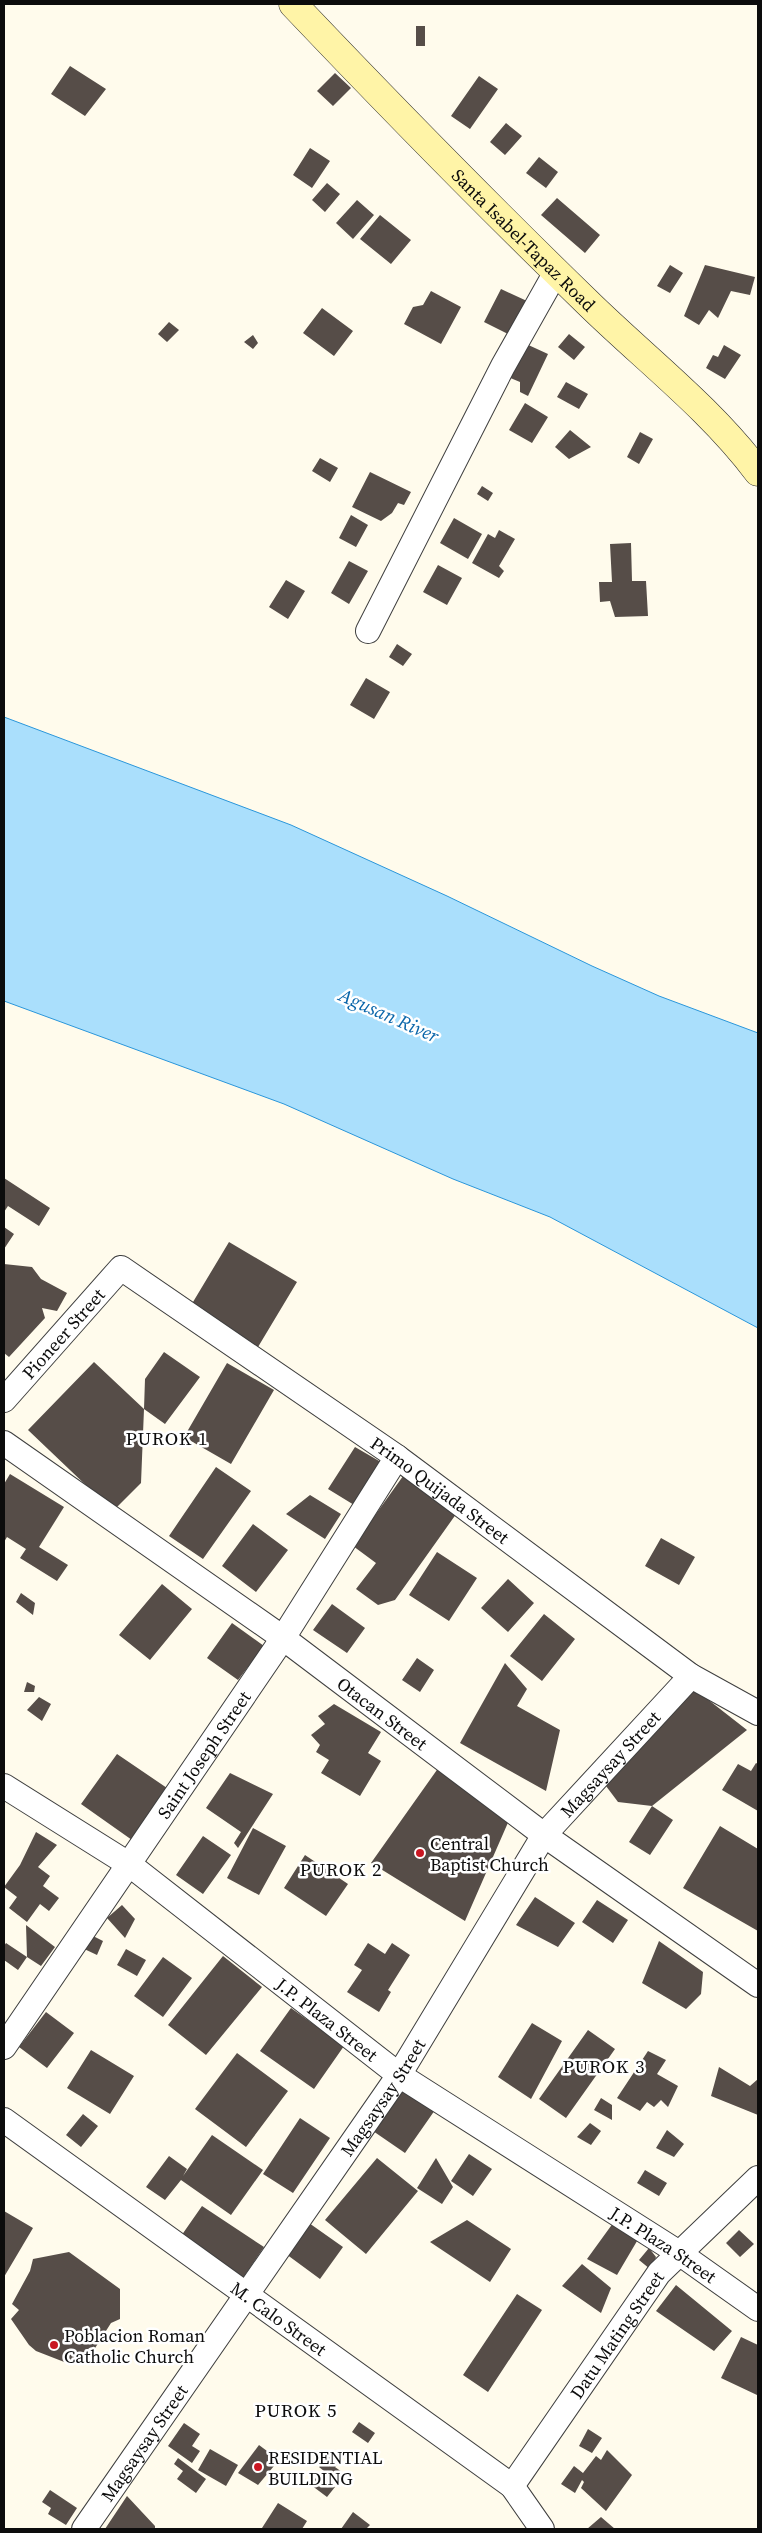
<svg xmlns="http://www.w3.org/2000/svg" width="762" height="2533" viewBox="0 0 762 2533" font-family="'Source Serif 4',serif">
<rect width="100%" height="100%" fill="#fffbec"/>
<path fill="#aadffc" stroke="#2a96da" d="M4,717L291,825L447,896L592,966L659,996L758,1033V1328L550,1217L453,1179L284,1104L4,1001Z"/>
<path fill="#564d48" d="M416,26H425V46H416Z
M70,66L106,89L85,116L51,94Z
M335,73L351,88L333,106L317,91Z
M479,76L498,89L470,129L451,116Z
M506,123L522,136L505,155L490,142Z
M310,148L330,161L312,188L293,175Z
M539,157L558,172L546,188L526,173Z
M327,183L340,194L325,212L312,200Z
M557,198L600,235L585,253L541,215Z
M357,200L374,215L353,239L336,223Z
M380,215L411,240L391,264L360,239Z
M670,265L683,273L670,293L657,286Z
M705,265L755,277L750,295L731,291L718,318L709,310L699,325L684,316Z
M501,289L527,301L510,335L484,322Z
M431,291L461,307L441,344L404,324L413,307L423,305Z
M322,308L353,331L334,356L303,333Z
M169,322L179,330L167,342L158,334Z
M569,334L585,347L574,360L558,347Z
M253,335L258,343L253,349L244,342Z
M524,343L548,354L528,396L520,392V382L508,377Z
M724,345L741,355L725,379L706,368L713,355L718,357Z
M566,382L588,394L579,409L557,397Z
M525,403L548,417L532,443L509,430Z
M570,430L591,447L569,459L555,447Z
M640,432L653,439L639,464L627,457Z
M320,458L338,468L330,482L312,471Z
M370,472L411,492L404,505L398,503L392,513L381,521L352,507Z
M482,486L493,493L488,501L477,494Z
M351,515L368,525L356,547L339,538Z
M454,518L482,534L468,559L440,543Z
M499,530L515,539L499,566L504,571L499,578L472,563L488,534L495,538Z
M631,543L632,581H646L648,616L615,617L610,601L600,602L599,582H612L610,544Z
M349,561L368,571L349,604L331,593Z
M438,565L462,578L447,605L423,592Z
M286,580L305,591L288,619L269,607Z
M397,644L412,654L403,666L389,657Z
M366,678L390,692L374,719L350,705Z
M4,1178L50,1208L39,1226L8,1206L4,1212Z
M4,1227L14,1234L4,1249Z
M229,1242L297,1282L258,1347L190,1307Z
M4,1264L32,1267L41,1279L67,1293L57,1311L42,1308L45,1318L9,1357L4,1353Z
M164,1352L200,1377L165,1424L144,1409L145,1379Z
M94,1362L144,1409L141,1483L113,1511L28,1430Z
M227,1363L274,1390L231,1464L184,1437Z
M355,1447L386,1465L359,1508L328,1489Z
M216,1467L251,1491L203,1559L169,1536Z
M406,1472L459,1510L395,1600L378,1605L356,1589L376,1563L353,1546Z
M10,1474L64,1507L39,1547L68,1565L57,1581L20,1558L26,1549L7,1537L4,1542V1484Z
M310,1495L341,1514L325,1539L286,1514Z
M253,1524L288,1550L256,1592L222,1566Z
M661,1538L695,1557L679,1585L645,1566Z
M437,1552L477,1578L449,1621L409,1595Z
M508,1579L534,1603L508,1632L481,1608Z
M162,1584L192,1609L150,1660L119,1635Z
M21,1593L35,1603L33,1615L16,1602Z
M332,1604L365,1628L347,1653L313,1630Z
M544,1614L575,1639L542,1681L510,1656Z
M232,1623L264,1646L238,1680L207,1658Z
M417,1658L434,1670L420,1692L402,1680Z
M505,1663L527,1689L517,1706L560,1730L546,1791L460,1743Z
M27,1682L35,1686L34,1692H24Z
M688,1684L747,1730L652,1806L618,1802L606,1786Z
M39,1697L51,1704L42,1721L27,1710Z
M334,1704L381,1732L368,1753L381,1761L360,1796L321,1773L329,1760L316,1752L320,1745L311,1735L325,1724L318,1716Z
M117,1754L167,1788L132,1840L81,1804Z
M756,1763L758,1764V1811L722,1790L738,1764L751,1771Z
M439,1767L510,1818L465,1921L371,1863Z
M230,1773L273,1794L238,1848L234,1843L241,1832L206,1808Z
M652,1806L673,1820L650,1855L629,1842Z
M720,1826L758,1849V1931L683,1888Z
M253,1828L286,1846L259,1895L227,1878Z
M36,1832L57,1845L38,1867L50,1876L43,1886L59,1898L49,1911L40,1904L27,1922L9,1908L17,1897L4,1887L20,1865Z
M203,1836L231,1855L203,1894L176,1875Z
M305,1855L348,1884L326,1916L284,1888Z
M535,1897L575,1923L558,1947L516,1925Z
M597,1900L628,1920L613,1943L582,1922Z
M122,1905L135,1919L125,1938L107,1918Z
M26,1925L55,1947L41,1966L27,1957Z
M87,1933L103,1941L97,1955L80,1947Z
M659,1941L703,1972L701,1994L686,2009L642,1983Z
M6,1943L27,1957L18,1970L4,1960V1946Z
M368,1943L385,1954L392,1943L410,1955L388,1990L391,1992L379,2012L347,1992L362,1970L354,1965Z
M126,1949L146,1960L137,1976L117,1965Z
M223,1956L262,1987L206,2055L168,2025Z
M163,1957L192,1978L163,2017L134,1996Z
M291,2008L344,2046L314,2089L260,2051Z
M46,2012L74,2033L47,2068L19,2047Z
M532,2023L562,2041L531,2099L498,2077Z
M588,2030L615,2049L566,2118L539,2099Z
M91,2050L134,2076L110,2114L67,2088Z
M648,2051L666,2060L657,2074L678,2086L668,2107L661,2100L654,2107L647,2102L640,2111L617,2098Z
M237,2053L288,2091L246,2147L195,2109Z
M719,2067L750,2086L758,2079V2115L711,2096Z
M403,2089L435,2110L405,2153L373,2131Z
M601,2098L612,2105V2120L594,2110Z
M83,2114L98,2126L81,2147L66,2135Z
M300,2118L330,2138L293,2193L263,2174Z
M590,2123L601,2131L591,2145L577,2137Z
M667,2130L684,2144L674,2157L656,2148Z
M212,2135L263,2170L231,2215L181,2180L165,2200L146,2187L169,2156L187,2169L183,2176Z
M469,2154L492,2169L473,2196L451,2181Z
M377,2158L418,2191L366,2254L325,2220Z
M436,2158L453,2187L442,2204L417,2188Z
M645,2170L667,2183L659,2196L637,2183Z
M202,2206L264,2247L241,2281L179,2239Z
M4,2211L33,2228L4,2277Z
M616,2219L640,2236L617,2275L587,2259Z
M467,2220L511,2249L490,2282L430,2242Z
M309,2223L343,2247L320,2279L286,2254Z
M739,2230L754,2244L740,2257L726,2243Z
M649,2248L656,2257L650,2269L639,2260Z
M69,2252L120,2289V2319L111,2323L90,2356L81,2354L72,2365L36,2351L29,2345L11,2319L19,2310L12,2304L30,2271L33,2259Z
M582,2264L611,2288L601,2313L562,2286Z
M676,2285L732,2331L714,2351L656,2311Z
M517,2294L542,2310L488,2392L463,2375Z
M741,2337L758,2345L757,2395L721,2378Z
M359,2422L375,2433L368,2443L352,2432Z
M184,2423L200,2434L192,2446L200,2451L192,2463L168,2446Z
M588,2429L602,2438L592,2453L579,2446Z
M259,2445L279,2460L258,2485L238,2473Z
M210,2449L238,2465L226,2486L198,2470Z
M607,2450L632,2475L606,2511L581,2488L584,2482L582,2480L575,2493L561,2484L574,2466L583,2473L596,2456L601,2460Z
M331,2452L341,2460L335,2467L346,2475L339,2483L319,2467Z
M178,2458L206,2479L196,2493L177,2479L183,2471L174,2464Z
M318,2475L335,2487L327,2497L311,2485Z
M50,2490L77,2508L66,2525L48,2514L51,2508L42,2502Z
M127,2496L155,2526V2529H105Z
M278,2503L307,2521L302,2529L262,2528Z
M353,2512L370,2525L366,2529H341Z
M601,2517L615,2529H587Z"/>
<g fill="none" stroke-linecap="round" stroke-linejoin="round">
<g stroke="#3f3f3f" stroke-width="26">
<g id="street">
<path d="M368,631L503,366L556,272"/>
<path id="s1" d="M4,1400L121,1268L397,1457L691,1676L758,1713"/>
<path id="s2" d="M4,1443L283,1638L544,1835L758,1985"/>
<path id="s3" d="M4,1786L130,1865L399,2075L679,2253L758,2309"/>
<path id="s4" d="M4,2047L283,1638L397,1457"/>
<path id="s5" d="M4,2120L512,2486L542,2529"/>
<path id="s6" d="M512,2486L659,2273L758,2178"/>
<path id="s7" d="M84,2529L399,2075L544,1835L691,1676"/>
</g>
</g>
<g stroke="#2e2e2e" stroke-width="29">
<g id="secondary">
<path id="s8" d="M293,4C389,105 487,205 587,302C644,358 710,408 758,472"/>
</g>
</g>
<use href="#street" stroke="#fff" stroke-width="24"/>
<use href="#secondary" stroke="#fff4a7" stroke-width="28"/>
</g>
<g fill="#c91722" stroke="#fff" stroke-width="2">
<circle cx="420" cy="1853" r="5"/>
<circle cx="54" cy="2345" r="5"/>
<circle cx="258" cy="2467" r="5"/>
</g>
<g text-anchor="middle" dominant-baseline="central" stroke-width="5" stroke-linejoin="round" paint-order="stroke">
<g font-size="18" fill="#0c0c0c" stroke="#fff">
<text stroke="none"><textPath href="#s8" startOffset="330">Santa Isabel-Tapaz Road</textPath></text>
<text stroke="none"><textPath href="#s1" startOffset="89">Pioneer Street</textPath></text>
<text stroke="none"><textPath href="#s1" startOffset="565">Primo Quijada Street</textPath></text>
<text stroke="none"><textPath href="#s2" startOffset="465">Otacan Street</textPath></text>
<text stroke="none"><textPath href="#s4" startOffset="354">Saint Joseph Street</textPath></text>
<text stroke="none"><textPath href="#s7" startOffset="930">Magsaysay Street</textPath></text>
<text stroke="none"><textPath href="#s3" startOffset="399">J.P. Plaza Street</textPath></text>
<text stroke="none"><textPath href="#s7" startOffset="525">Magsaysay Street</textPath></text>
<text stroke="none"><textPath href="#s3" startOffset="804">J.P. Plaza Street</textPath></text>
<text stroke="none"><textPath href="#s5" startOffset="339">M. Calo Street</textPath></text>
<text stroke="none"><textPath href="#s6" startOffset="184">Datu Mating Street</textPath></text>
<text stroke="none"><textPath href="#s7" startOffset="105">Magsaysay Street</textPath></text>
</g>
<g font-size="18" fill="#0c0c0c" stroke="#fff" text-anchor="start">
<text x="430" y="1843">Central<tspan x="430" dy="21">Baptist Church</tspan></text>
<text x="64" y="2335">Poblacion Roman<tspan x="64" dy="21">Catholic Church</tspan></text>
<text x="268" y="2457">RESIDENTIAL<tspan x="268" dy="21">BUILDING</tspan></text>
</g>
<g font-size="19" font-style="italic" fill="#0a66aa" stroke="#fff">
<text transform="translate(389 1015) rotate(24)">Agusan River</text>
</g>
<g font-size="19" letter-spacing="1" fill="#0c0c0c" stroke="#fff">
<text x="167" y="1438">PUROK 1</text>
<text x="341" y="1869">PUROK 2</text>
<text x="604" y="2066">PUROK 3</text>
<text x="296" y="2410">PUROK 5</text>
</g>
</g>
<rect width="762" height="2533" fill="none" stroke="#0c0c0c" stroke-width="10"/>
</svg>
